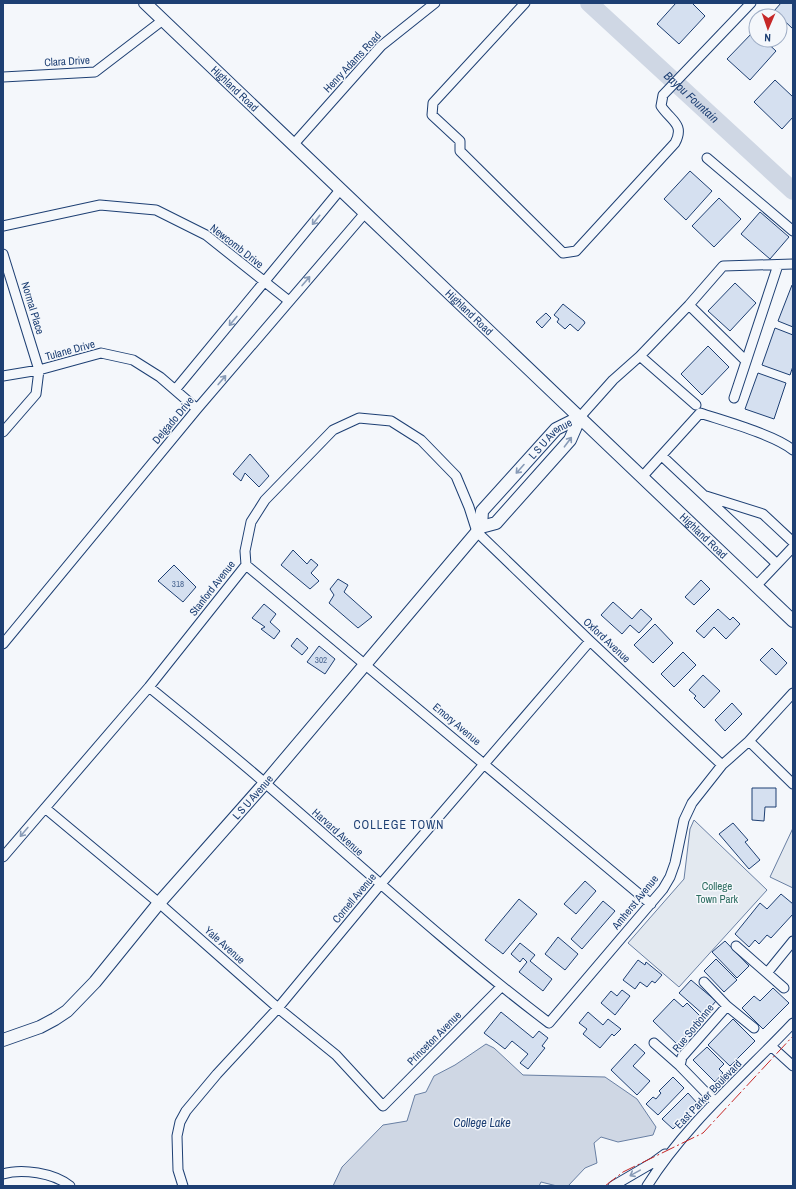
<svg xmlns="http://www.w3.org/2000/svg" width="796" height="1189" viewBox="0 0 796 1189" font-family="'Archivo Narrow',sans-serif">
<rect width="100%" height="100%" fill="#f4f7fb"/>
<path fill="#e3e9f0" stroke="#687fa3" d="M694,820L767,890L679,987L628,943L684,879L690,829Z
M793,828V888L770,877Z"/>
<path fill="#cfd7e4" stroke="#687fa3" d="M486,1044L494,1048L523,1075L605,1077L637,1099L656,1127L653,1135L618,1142L601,1137L594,1143L597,1163L585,1168L568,1186H557L541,1182L539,1186H333L342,1167L383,1125L407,1121L415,1095L426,1092L434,1076L455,1065Z"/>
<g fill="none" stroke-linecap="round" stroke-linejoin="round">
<path stroke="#cfd7e4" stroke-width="18" id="s1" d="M589,3L793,191"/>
</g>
<path fill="#d5e0f0" stroke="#1d3f73" d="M676,3H692L705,16L679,44L657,24Z
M781,3H793V29L774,11Z
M754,31L756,33V40H764L776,51L750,80L727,59Z
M775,80L793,97V117L782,129L754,102Z
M690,171L712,191L686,220L664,199Z
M719,198L741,219L714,247L692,226Z
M760,212L789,237L770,259L741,234Z
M735,283L756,303L730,331L708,311Z
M792,285H793V327L778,321Z
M563,304L584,321L585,323L578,331L570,324L565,329L557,322L559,319L554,315Z
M546,313L551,318L542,328L536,322Z
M775,328L793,335V366L790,375L762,365Z
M708,346L729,367L702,395L681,374Z
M758,373L786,383L774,419L745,409Z
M250,454L269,476L259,487L245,473L241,481L233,474Z
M293,550L307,564L311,559L318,565L311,573L319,581L310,589L281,565Z
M174,565L196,587L183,602L158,581Z
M338,579L348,585L344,592L372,617L358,628L329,603L334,595L330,589Z
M701,580L710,589L694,605L685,597Z
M613,602L632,619L641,609L652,619L639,633L630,625L622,634L601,615Z
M264,604L276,614L270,622L280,631L274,639L261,629L265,627L252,618Z
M718,609L730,620L733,617L740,624L726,639L714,627L704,638L696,631Z
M655,624L673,643L653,663L634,645Z
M297,638L308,648L302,655L291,646Z
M319,646L335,659L325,674L307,662Z
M772,648L787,663L776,675L760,660Z
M683,652L696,665L674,687L661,674Z
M703,675L720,691L704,708L694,698L696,696L689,690Z
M732,703L742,714L725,731L715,720Z
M752,788H776V807H765L764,821L752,820Z
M733,823L748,840L745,842L760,860L749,869L719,834Z
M585,881L596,891L576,914L564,904Z
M781,894L793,904V914L771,938L767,935L759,944L755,940L749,947L735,934L760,903L767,909Z
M519,899L537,914L503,954L485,940Z
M603,901L615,911L582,949L571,939Z
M558,937L578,954L565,970L545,954Z
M725,941L749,966L737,978L712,952Z
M520,943L535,955L530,961L552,979L543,991L519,972L527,962L523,958L520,962L511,954Z
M716,959L737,980L724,992L704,971Z
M638,960L645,965L646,962L662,975L655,983L652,981L647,987L640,982L635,989L623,980Z
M691,980L716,1001L704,1015L679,993Z
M773,988L789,1003L763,1029L742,1008L754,996L760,1001Z
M622,990L630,996L615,1015L601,1003L611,991L617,996Z
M674,999L683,1007L687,1003L700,1016L693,1023L696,1025L678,1045L653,1021Z
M501,1012L533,1038L539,1031L548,1038L542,1046L545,1048L528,1069L520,1063L528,1054L512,1041L505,1049L484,1033Z
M588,1012L603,1025L608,1019L621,1029L614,1036L612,1034L600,1048L583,1034L587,1029L579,1023Z
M733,1019L755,1041L730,1066L708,1045Z
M635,1044L645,1053L633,1066L650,1081L637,1095L611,1070Z
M707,1047L724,1064L719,1069L723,1073L715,1082L693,1060Z
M673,1077L684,1088L658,1115L646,1104L653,1097L656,1099L661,1093L659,1091Z
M688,1093L698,1104L673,1129L662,1119Z"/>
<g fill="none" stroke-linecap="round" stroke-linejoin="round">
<g stroke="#1d3f73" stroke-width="11">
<path id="street" d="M525,3L433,103L432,115L460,141V151L563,253L576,251L675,143C685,124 671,121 661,106L663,95L751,3
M3,77L95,72L163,20
M293,145L381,46L435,3
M707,158L793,231
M3,226L100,205L156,210L206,235L289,301
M3,254L39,370L36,394L3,432
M689,305L746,361
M3,376L39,370L101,353L133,360L160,377L197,409
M175,390L340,190
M734,398L778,265
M696,405L640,356L689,305L723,266L793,264
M580,417L613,380L640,356
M662,456L777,564L756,586
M642,477L700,413C724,421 775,435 793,450
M706,496L763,514L793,542
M777,564L793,547
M246,565L651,904
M3,644L197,409L365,213
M149,687C188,719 227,750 265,783C359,864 450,948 549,1023L663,889L670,877L675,863L684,820L692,803L722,765L749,741L793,693
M749,741L793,784
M45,808L159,903L278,1008L336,1055L383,1106L501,987
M3,857L149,687L246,565L245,551L251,522L265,500L333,430L359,418L391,421L421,440L456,476L469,507L477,532L590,641L722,765
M736,946L784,988
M767,973L793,941
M704,982L727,1006L754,1028
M654,1043L680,1066L715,1102
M771,1046L793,1066
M680,1066L682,1057L727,1006
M3,1174C22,1168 54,1173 70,1186
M183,1186L178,1170L177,1136L180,1122L186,1111L217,1074L278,1008L380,885L590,641
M613,1186L654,1162L665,1154
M647,1186C686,1124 743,1076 793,1023"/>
</g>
<g stroke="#1d3f73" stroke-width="14">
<g id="secondary">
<path id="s2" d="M145,3L793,621"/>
<path id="s3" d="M481,527L482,511L556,429L580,417"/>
<path id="s4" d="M3,1040L40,1027L55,1019L67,1011L95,982L159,903L265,783L477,532L481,527L496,523L570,440L580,417"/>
</g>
</g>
<use href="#street" stroke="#f4f7fb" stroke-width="9"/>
<use href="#secondary" stroke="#f4f7fb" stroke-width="12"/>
<path stroke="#c62828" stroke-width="1" stroke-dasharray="14 3 2 3" stroke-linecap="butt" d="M605,1186L623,1172L703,1133L793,1036"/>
</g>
<defs><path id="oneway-shaft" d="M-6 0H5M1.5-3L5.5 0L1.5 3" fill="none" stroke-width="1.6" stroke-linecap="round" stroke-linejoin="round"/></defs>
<g stroke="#889bb7">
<use href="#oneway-shaft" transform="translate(316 220) rotate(129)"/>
<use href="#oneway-shaft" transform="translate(306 281) rotate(-49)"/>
<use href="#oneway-shaft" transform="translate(233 321) rotate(130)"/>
<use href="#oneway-shaft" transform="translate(222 380) rotate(-50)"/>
<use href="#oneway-shaft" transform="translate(568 442) rotate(-53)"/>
<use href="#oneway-shaft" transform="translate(520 469) rotate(132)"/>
<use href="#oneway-shaft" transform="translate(24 832) rotate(130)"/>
<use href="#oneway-shaft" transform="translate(635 1173) rotate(151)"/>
</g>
<g text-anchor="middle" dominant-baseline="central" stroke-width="3" stroke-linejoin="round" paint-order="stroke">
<g font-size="9" fill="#4b6792">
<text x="178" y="584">318</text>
<text x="321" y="660">302</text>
</g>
<g font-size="11" fill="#1d3f73" stroke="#f4f7fb">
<text transform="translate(67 61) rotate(-3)">Clara Drive</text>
<text transform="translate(352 62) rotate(-47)">Henry Adams Road</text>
<text stroke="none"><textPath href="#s2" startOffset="124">Highland Road</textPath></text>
<text transform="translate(237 246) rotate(38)">Newcomb Drive</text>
<text transform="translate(33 308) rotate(73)">Normal Place</text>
<text stroke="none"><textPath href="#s2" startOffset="448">Highland Road</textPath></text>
<text transform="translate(70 350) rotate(-15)">Tulane Drive</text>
<text transform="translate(173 420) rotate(-50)">Delgado Drive</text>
<text stroke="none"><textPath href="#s3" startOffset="116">L S U Avenue</textPath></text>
<text stroke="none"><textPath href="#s2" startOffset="772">Highland Road</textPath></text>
<text transform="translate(212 588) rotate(-52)">Stanford Avenue</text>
<text transform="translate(607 640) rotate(43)">Oxford Avenue</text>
<text transform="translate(457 724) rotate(40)">Emory Avenue</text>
<text stroke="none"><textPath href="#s4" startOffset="354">L S U Avenue</textPath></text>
<text transform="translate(338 832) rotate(42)">Harvard Avenue</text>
<text transform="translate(354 898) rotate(-50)">Cornell Avenue</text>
<text transform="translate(635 902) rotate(-51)">Amherst Avenue</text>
<text transform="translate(225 945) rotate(42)">Yale Avenue</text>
<text transform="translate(693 1028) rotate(-51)">Rue Sorbonne</text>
<text transform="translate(434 1038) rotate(-45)">Princeton Avenue</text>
<text transform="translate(708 1094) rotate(-46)">East Parker Boulevard</text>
</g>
<g font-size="11" fill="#2c6c60" stroke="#f4f7fb">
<text x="717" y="886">College<tspan x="717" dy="13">Town Park</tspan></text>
</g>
<g font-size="12" font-style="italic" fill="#1d3f73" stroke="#f4f7fb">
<text stroke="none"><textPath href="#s1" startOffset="139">Bayou Fountain</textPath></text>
<text x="482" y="1123">College Lake</text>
</g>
<g font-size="12" letter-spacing="1" fill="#1d3f73" stroke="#f4f7fb">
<text x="399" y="825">COLLEGE TOWN</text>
</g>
</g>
<rect width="796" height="1189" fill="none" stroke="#1d3f73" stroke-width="8"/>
<g transform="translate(768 28) rotate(182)"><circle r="19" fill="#f4f7fb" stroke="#9eadc5"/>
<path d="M0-3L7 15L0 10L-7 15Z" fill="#c62828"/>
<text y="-6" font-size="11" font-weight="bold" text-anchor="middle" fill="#1d3f73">N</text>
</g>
</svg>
